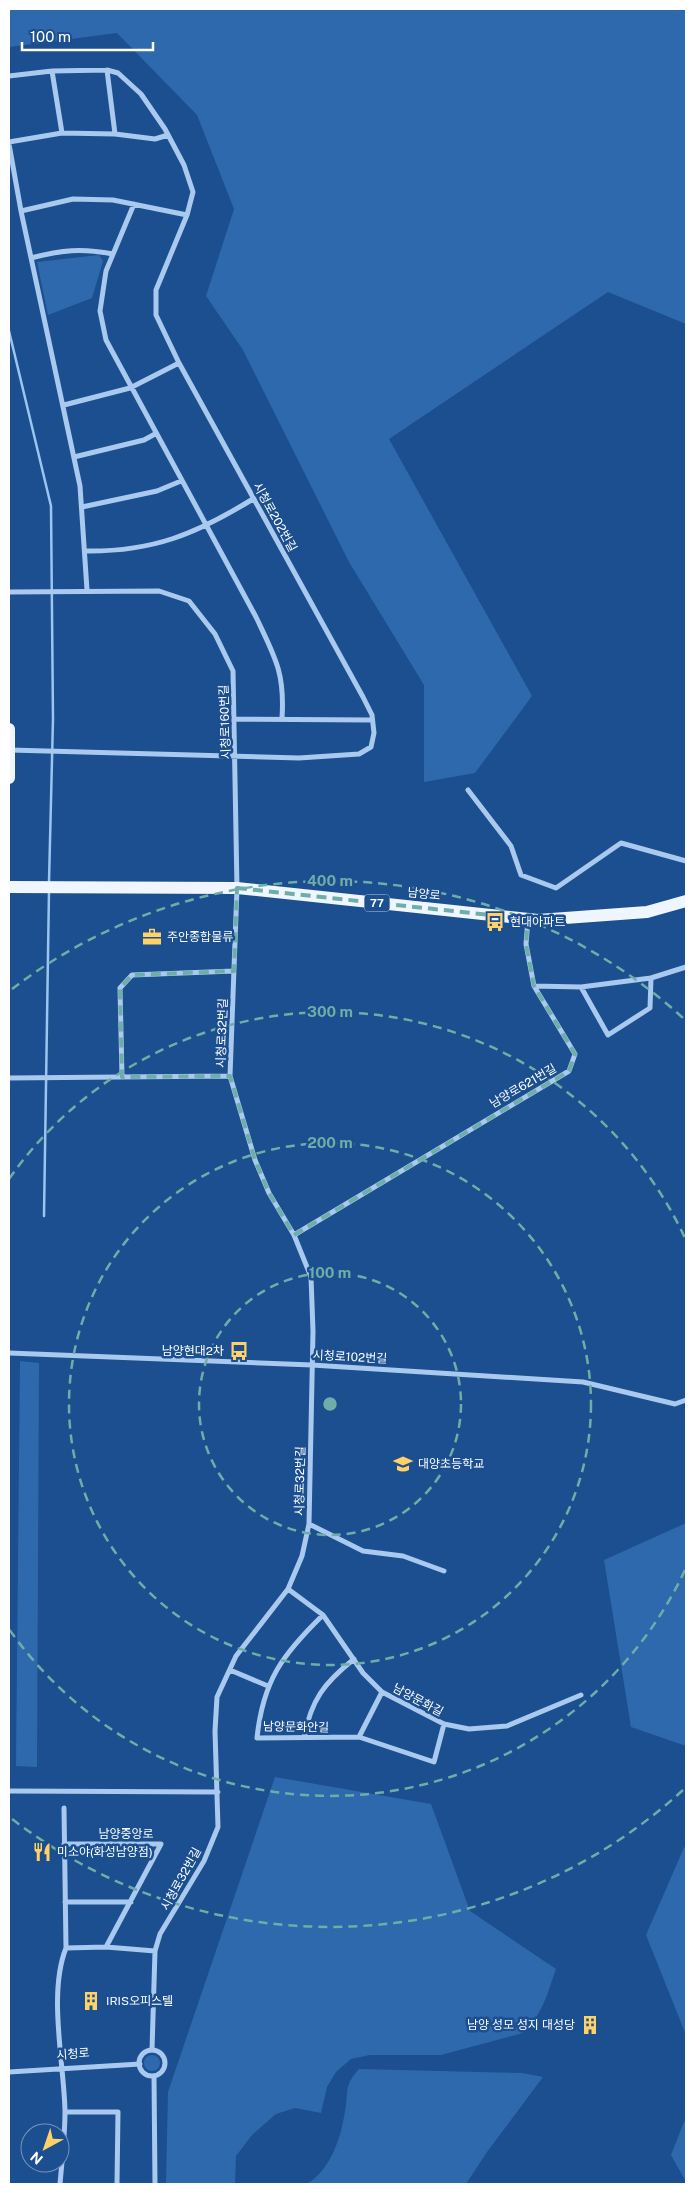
<svg xmlns="http://www.w3.org/2000/svg" width="695" height="2193" viewBox="0 0 695 2193" font-family="'Public Sans','Noto Sans KR',sans-serif">
<rect width="100%" height="100%" fill="#1b4f8f"/>
<path fill="#2e69ad" d="M9,9H686V324L608,292L389,439L532,696L475,773L424,782V685L349,562L243,350L206,296L234,209L197,115L117,33L9,47Z
M99,255L103,261L92,298L48,315L37,262Z
M20,1361L39,1363L37,1767L16,1766Z
M686,1523V1746L631,1727L604,1560Z
M275,1777L431,1804L470,1911L556,1969C548,1992 542,2016 523,2033L441,2055H370L351,2059L336,2072L327,2087L321,2113L295,2108L276,2114L252,2135L236,2156L235,2184H166L168,2092Z
M686,1843V2035L646,1935Z
M144 2063a8 8 0 1 1 16 0a8 8 0 1 1-16 0Z
M359,2069L522,2073L543,2077L487,2152L466,2184H307C331,2169 341,2138 345,2111C349,2090 343,2087 359,2069Z
M686,2117V2182L671,2155Z"/>
<g fill="none" stroke-linecap="round" stroke-linejoin="round">
<path stroke="#9cc4f0" stroke-width="2.5" d="M9,331L51,506L53,719L49,882
M44,1216L49,890"/>
<path stroke="#a9c9ee" stroke-width="5" d="M107,70L115,134
M52,71L62,133
M9,76L52,71L107,70L118,73L141,94L165,129L184,165L193,192L187,215L156,290V315L179,363L363,697L372,715L374,733L371,747L359,754L299,758L10,750
M9,142L62,133L115,134L155,139L168,135
M9,144L21,211L80,486L87,590
M134,204L106,271L100,311L106,340L256,617C275,657 285,673 282,718
M21,211L73,199L113,200L187,215
M31,258C62,250 81,248 113,254
M64,405L130,388L179,363
M74,457L144,440L155,434
M82,507L157,491L181,481
M85,551C153,552 196,534 253,499
M9,592L159,591L189,601L215,634L233,671L237,888L230,1076L255,1160L269,1193L294,1235L311,1277L313,1331L309,1524L302,1556L288,1589L236,1656L217,1697L215,1731L218,1827L204,1861L160,1934L155,1951L152,2050
M235,719L372,720
M468,790L511,846L521,875L556,888L621,843L686,861
M528,920L526,944L534,986
M581,987L651,978
M122,1077L120,988L132,975L234,971
M9,1078L230,1076
M294,1235L569,1071L575,1054L534,986L581,987L608,1035L650,1008L651,978L686,967
M9,1353L312,1365L583,1382L675,1404L686,1400
M309,1524L363,1551L403,1556L444,1571
M288,1589L323,1615L363,1673L382,1692L444,1724L469,1729L507,1726L581,1695
M323,1615C283,1654 263,1680 257,1738L359,1737L434,1762L444,1724
M230,1670L268,1686
M359,1737L382,1692
M304,1738C311,1700 324,1683 354,1659
M9,1791L218,1792
M64,1844H161L106,1947
M65,1902H131
M66,1948L106,1947L155,1951
M139 2063a13 13 0 1 1 26 0a13 13 0 1 1-26 0Z
M9,2072L140,2064
M154,2077L155,2184
M65,2112H118L117,2184
M60,2184C62,2160 65,2136 65,2111C64,2063 48,1993 66,1948L64,1808"/>
<path stroke="#f0f6ff" stroke-width="12" d="M9,729V778
M9,887L237,888L538,920L647,912L686,901"/>
</g>
<path fill="none" stroke="#6fada8" stroke-width="4" stroke-dasharray="10 6" stroke-linejoin="round" d="M237,888L528,919L526,944L534,986L575,1054L569,1071L294,1235L269,1193L255,1160L230,1076L122,1077L120,988L132,975L234,971Z"/>
<g fill="none" stroke="#6fada8" stroke-width="2.5" stroke-dasharray="9 6">
<circle cx="330" cy="1404" r="131"/>
<circle cx="330" cy="1404" r="261"/>
<path d="M685 1570A392 392 0 0 1 9 1629M9 1179A392 392 0 0 1 685 1238"/>
<path d="M683 1790A523 523 0 0 1 12 1819M12 989A523 523 0 0 1 683 1018"/>
</g>
<defs>
<g id="bus-bare" transform="scale(1.5)"><path d="M-5-6H5V4H4V6H2V4H-2V6H-4V4H-5ZM-3.5-4V0h7V-4ZM-3.5 1.2v1.5H-2V1.2ZM2 1.2v1.5H3.5V1.2Z" fill="#ffd166" stroke="#1b4f8f" stroke-width="2.5" paint-order="stroke"/></g>
<g id="office-bare" transform="scale(1.5)"><path d="M-6-3h4V-5.5h4V-3h4V5H-6ZM-1-4.5V-3h2v-1.5ZM-6 0V1H6V0Z" fill="#ffd166" stroke="#1b4f8f" stroke-width="2.5" paint-order="stroke"/></g>
<g id="school-bare" transform="scale(1.5)"><path d="M0-5L7-2L0 1L-7-2ZM-4 1L0 2.5L4 1V4Q0 6-4 4Z" fill="#ffd166" stroke="#1b4f8f" stroke-width="2.5" paint-order="stroke"/></g>
<g id="restaurant-bare" transform="scale(1.5)"><path d="M-5-6h1v4h1v-4h1v4h1v-4h1v5L-1.5 .5V6h-2V.5L-5-1ZM5-6V6H3V1.5H1.5Q1.5-4 5-6Z" fill="#ffd166" stroke="#1b4f8f" stroke-width="2.5" paint-order="stroke"/></g>
<g id="building-bare" transform="scale(1.5)"><path d="M-4-6H4V6H1V3H-1V6H-4ZM-2.5-4.3h1.7v1.8h-1.7ZM.8-4.3h1.7v1.8H.8ZM-2.5-1h1.7V.8h-1.7ZM.8-1h1.7V.8H.8Z" fill="#ffd166" stroke="#1b4f8f" stroke-width="2.5" paint-order="stroke"/></g>
</defs>
<g fill-rule="evenodd">
<use href="#bus-bare" x="495" y="922"/>
<use href="#office-bare" x="152" y="937"/>
<use href="#bus-bare" x="239" y="1351"/>
<use href="#school-bare" x="403" y="1464"/>
<use href="#restaurant-bare" x="42" y="1852"/>
<use href="#building-bare" x="91" y="2001"/>
<use href="#building-bare" x="590" y="2025"/>
</g>
<g text-anchor="middle" dominant-baseline="central" stroke-width="5" stroke-linejoin="round" paint-order="stroke">
<rect fill="#1b4f8f" stroke="#bbcadd" stroke-width="1" x="364.5" y="894.5" width="25" height="17" rx="4"/>
<g font-size="11" font-weight="bold" fill="#fff">
<text x="377" y="903">77</text>
</g>
<g font-size="12" fill="#fff" stroke="#1b4f8f">
<text transform="translate(275 517) rotate(61)">시청로202번길</text>
<text transform="translate(225 722) rotate(-92)">시청로160번길</text>
<text transform="translate(424 894) rotate(6)">남양로</text>
<text transform="translate(222 1033) rotate(-88)">시청로32번길</text>
<text transform="translate(523 1086) rotate(-30)">남양로621번길</text>
<text transform="translate(350 1357) rotate(3)">시청로102번길</text>
<text transform="translate(300 1481) rotate(-89)">시청로32번길</text>
<text transform="translate(418 1700) rotate(28)">남양문화길</text>
<text transform="translate(296 1727) rotate(1)">남양문화안길</text>
<text x="126" y="1834">남양중앙로</text>
<text transform="translate(181 1879) rotate(-61)">시청로32번길</text>
<text transform="translate(73 2054) rotate(-4)">시청로</text>
</g>
<g font-size="12" fill="#fff" stroke="#1b4f8f" text-anchor="start">
<text x="510" y="922">현대아파트</text>
<text x="167" y="937">주안종합물류</text>
<text x="224" y="1351" text-anchor="end">남양현대2차</text>
<text x="418" y="1464">대양초등학교</text>
<text x="57" y="1852">미소야(화성남양점)</text>
<text x="106" y="2001">IRIS오피스텔</text>
<text x="575" y="2025" text-anchor="end">남양 성모 성지 대성당</text>
</g>
</g>
<circle cx="330" cy="1404" r="8" fill="#6fada8" stroke="#1b4f8f" stroke-width="2.5"/>
<g font-size="15" text-anchor="middle" font-weight="bold" fill="#6fada8" stroke="#1b4f8f" stroke-width="5" stroke-linejoin="round" paint-order="stroke">
<text x="330" y="886">400 m</text>
<text x="330" y="1017">300 m</text>
<text x="330" y="1148">200 m</text>
<text x="330" y="1278">100 m</text>
</g>
<rect width="695" height="2193" fill="none" stroke="#ffffff" stroke-width="20"/>
<g transform="translate(45 2148) rotate(220)"><circle r="24" fill="#1b4f8f" stroke="#7695bc"/>
<path d="M0-4L9 19L0 12L-9 19Z" fill="#ffd166"/>
<text y="-8" font-size="14" font-weight="bold" text-anchor="middle" fill="#ffffff">N</text>
</g>
<path d="M22 42v8h131v-8" fill="none" stroke="#ffffff" stroke-width="2.5"/>
<text x="30" y="42" font-size="15" fill="#ffffff" stroke="#1b4f8f" stroke-width="4" paint-order="stroke">100 m</text>
</svg>
